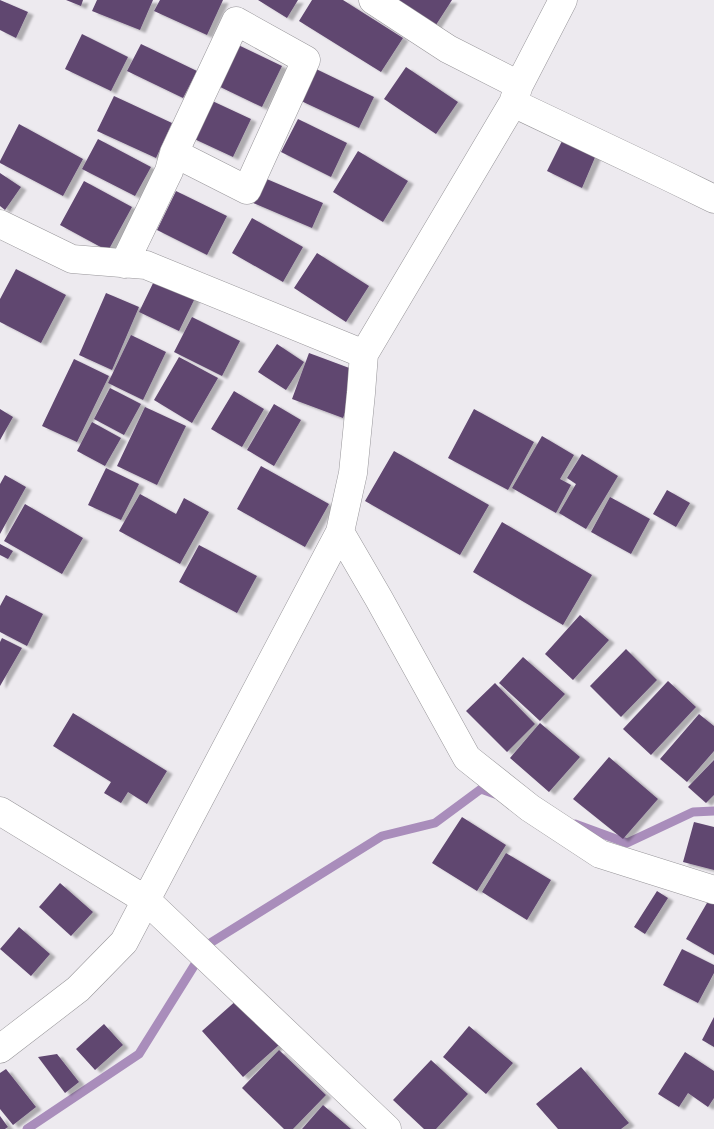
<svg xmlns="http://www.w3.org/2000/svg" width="714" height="1129" viewBox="0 0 714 1129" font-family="'Exo 2',sans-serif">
<defs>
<filter id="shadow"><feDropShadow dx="5.5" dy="3" stdDeviation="1" flood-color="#0004"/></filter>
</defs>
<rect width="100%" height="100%" fill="#edeaef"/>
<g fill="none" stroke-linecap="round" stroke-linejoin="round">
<path stroke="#a98dbb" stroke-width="9" d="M575,824L627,843L693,812L714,811
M27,1129L139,1054L207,945L382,836L435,823L481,789L495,794"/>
</g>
<path fill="#604670" filter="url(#shadow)" d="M0,0L28,12L16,38L0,30Z
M66,0H83L81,6Z
M97,0H153L140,30L92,11Z
M160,0H223L207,35L154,11Z
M258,0H298L287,18Z
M312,0H343L403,38L381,72L299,21Z
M392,0H452L434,28Z
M82,34L128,57L111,91L65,69Z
M234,43L282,66L262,107L214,84Z
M141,44L197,71L183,98L127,71Z
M406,67L458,102L436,134L384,99Z
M314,68L374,97L359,128L299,100Z
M114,96L172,123L156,158L97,131Z
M208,99L251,119L233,157L190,137Z
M298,119L347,143L331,177L281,152Z
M19,124L83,159L63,196L0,163V161Z
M98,139L151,167L135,196L82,169Z
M563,139L596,155L582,188L547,171Z
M358,151L408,181L383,222L333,192Z
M0,173L21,187L5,210L0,206Z
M262,177L323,203L312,228L251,202Z
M84,181L132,207L108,251L60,225Z
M176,191L227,216L207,255L157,230Z
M252,218L303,247L283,282L232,253Z
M317,253L369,286L346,322L294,288Z
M16,269L66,295L41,343L0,322V299Z
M156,277L196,296L179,331L139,312Z
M106,293L139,307L112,370L79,355Z
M192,317L240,341L222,376L174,352Z
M131,335L166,352L143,400L108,383Z
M277,344L304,362L286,390L258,372Z
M309,353L360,372L343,418L292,399Z
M179,357L218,378L192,423L154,400Z
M74,359L109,376L77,442L42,426Z
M110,388L141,404L124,435L94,419Z
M234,391L264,409L242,447L211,429Z
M274,404L301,420L274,466L247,450Z
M145,407L186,426L157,485L117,466Z
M0,409L13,417L0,440Z
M474,409L534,442L508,490L448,458Z
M92,422L121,438L105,466L77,451Z
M542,436L574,455L560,479L571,485L556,513L512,488Z
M394,451L489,505L460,555L365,501Z
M582,454L618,476L586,529L559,513L576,484L567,478Z
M261,466L329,504L305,547L237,509Z
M106,468L139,484L121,520L88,505Z
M5,475L26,487L0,534V484Z
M667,490L690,503L676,527L653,514Z
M140,494L176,514L184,498L209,512L180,564L119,531Z
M610,497L650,519L631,554L591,532Z
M25,504L83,538L62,574L4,541Z
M502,522L592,575L563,625L473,572Z
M0,544L13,551L8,559L0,555Z
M199,545L257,576L237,613L179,582Z
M6,595L43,614L27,646L0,632V606Z
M580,615L609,640L573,680L545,654Z
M2,638L22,648L0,686V642Z
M626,649L657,680L621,717L590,686Z
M523,657L565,694L540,721L499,683Z
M668,681L696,707L651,755L623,729Z
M495,683L535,724L507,752L466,711Z
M73,713L167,771L147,804L128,792L121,803L104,793L111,782L53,746Z
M699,714L714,726V751L687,782L660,759Z
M540,723L580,757L549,792L510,758Z
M609,757L658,799L623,839L573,799Z
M714,760V795L706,803L688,787Z
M462,817L506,845L477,891L432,863Z
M694,822L714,827V870L683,862Z
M506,853L551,880L527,920L482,892Z
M60,883L93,912L71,936L39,907Z
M657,891L668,898L645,934L634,927Z
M711,896L714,898V955L686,939Z
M19,927L50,954L31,976L0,949Z
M682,949L714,965V973L698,1003L663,985Z
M238,999L279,1045L243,1077L202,1031Z
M714,1017V1047L702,1040Z
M104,1024L123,1045L95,1070L76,1049Z
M469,1026L513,1063L486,1094L443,1057Z
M279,1050L326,1095L293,1129H284L242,1088Z
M685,1052L714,1071V1098L708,1107L688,1093L679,1107L658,1094Z
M57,1054L79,1082L65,1093L38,1057Z
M431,1060L468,1094L436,1129H424L393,1100Z
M581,1067L629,1123L621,1129H558L536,1104Z
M6,1069L36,1107L13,1125L0,1109V1073Z
M323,1105L351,1129H302Z
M0,1116L8,1127L5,1129H0Z"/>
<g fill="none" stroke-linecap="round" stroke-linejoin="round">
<g stroke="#979599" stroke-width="29">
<path id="minor" d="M373,0L448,49L519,85
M513,103L671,178L714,199
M0,224L72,259L146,265L364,354
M124,264L169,171L174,153L236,21L306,60L247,190L174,153
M340,532L379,599L467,758L530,808L600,854L714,890
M0,811L146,900L387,1129
M0,1049L78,989L124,942L146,900L340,532L353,473L361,393L364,354L513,103L519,85L563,0"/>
</g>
<use href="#minor" stroke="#fff" stroke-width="28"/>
</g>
</svg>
